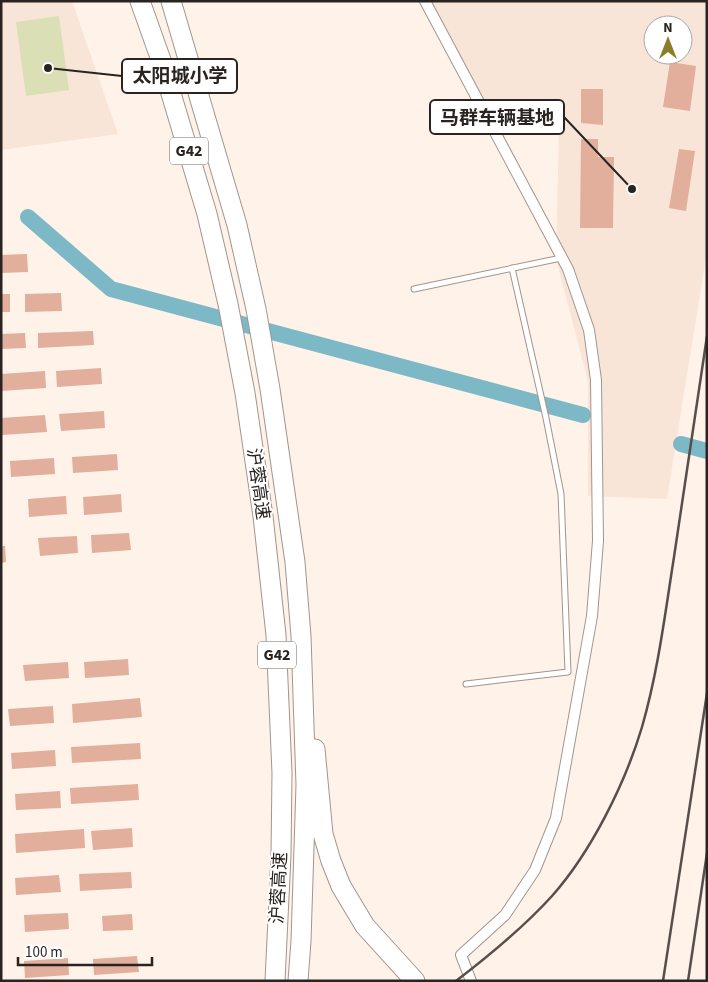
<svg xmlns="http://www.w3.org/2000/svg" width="708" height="982" viewBox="0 0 708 982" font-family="'Source Sans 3','Noto Sans SC',sans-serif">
<rect width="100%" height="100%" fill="#fff2e9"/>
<path fill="#f8e5d7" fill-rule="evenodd" d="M1,1H72L118,134L1,150Z
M425,1H707V251L667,499L588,496V381L556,259L559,128L485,118ZM653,25H683V55H653Z"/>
<path fill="#dadfb6" d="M59,16L69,90L26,96L16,22Z"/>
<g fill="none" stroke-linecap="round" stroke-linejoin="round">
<path stroke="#7cb8c5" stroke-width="16" d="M28,217L111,289L583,415
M681,444L707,451"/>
</g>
<path fill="#e1af9c" d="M670,62L696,66L690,111L663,107Z
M581,89H603V125L581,123Z
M581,139H598V157H614L613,228H580Z
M679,149L695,151L686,211L669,208Z
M27,254L28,272L1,273V255Z
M61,293L62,311L25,312V294Z
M1,294H10V312H1Z
M93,331L94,345L38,348V333Z
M25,333L26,348L1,349V334Z
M101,368L102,384L57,387L56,371Z
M45,371L46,388L1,391V374Z
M104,411L105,428L61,431L59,414Z
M45,415L47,432L2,435L1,418Z
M117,454L118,470L73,473L72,457Z
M54,458L55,474L11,477L10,461Z
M121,494L122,512L84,515L83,497Z
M66,496L67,514L29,517L28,499Z
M129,533L131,550L92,553L91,535Z
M77,536L78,553L40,556L38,538Z
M1,546H5L6,562L1,563Z
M128,659L129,675L85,678L84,662Z
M68,662L69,678L25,681L23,665Z
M140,698L142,717L73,723L72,704Z
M53,706L54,723L10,726L8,709Z
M140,743L141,759L72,763L71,747Z
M55,750L56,766L12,769L11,753Z
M138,784L139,800L71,804L70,788Z
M60,791L61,808L16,810L15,794Z
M132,828L133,847L93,850L91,831Z
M84,829L85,848L16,853L15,834Z
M131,872L132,888L80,891L79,874Z
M59,875L61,892L16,895L15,878Z
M68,913L69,929L25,932L24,915Z
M132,914L133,930L103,931L102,916Z
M137,956L139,972L94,975L93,959Z
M68,958L69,975L25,978L24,961Z"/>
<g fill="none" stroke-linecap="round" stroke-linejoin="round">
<g stroke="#a1958e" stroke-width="7">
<path id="service" d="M414,289L561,258
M466,684L568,672L561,494L546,418L512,268"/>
</g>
<g stroke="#a1958e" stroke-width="12">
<path id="minor" d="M425,1L568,269L589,330L596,380L598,541L592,616L556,818L535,870L505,915L461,955L471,981"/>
</g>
<g stroke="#a1958e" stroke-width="21">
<path id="motorway" d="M140,1L161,60L207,214L228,304L245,393L263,516L276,635L282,773L281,855L275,981
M171,1L237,225L256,309L270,389L295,562L301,636L306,785L301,941L298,981
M315,749L323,834L331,861L341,886L365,926L415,981"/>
</g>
<use href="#service" stroke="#fff" stroke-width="5"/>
<use href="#minor" stroke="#fff" stroke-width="10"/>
<use href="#motorway" stroke="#fff" stroke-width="19"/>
<path stroke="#564f4b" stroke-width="2.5" d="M456,981C490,955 523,928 552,896C591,852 625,784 642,727C658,672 665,614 674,557C685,483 696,410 707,336
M663,981L707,693
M688,981L707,853"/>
</g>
<g text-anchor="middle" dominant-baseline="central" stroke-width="4" stroke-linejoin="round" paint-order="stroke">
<g fill="#fff" stroke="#696664" stroke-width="1">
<rect x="170" y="137.5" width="38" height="27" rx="4"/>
<rect x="258" y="641.5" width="38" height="27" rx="4"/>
</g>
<g font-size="16" font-weight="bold" fill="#292421">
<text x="189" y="151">G42</text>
<text x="277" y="655">G42</text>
</g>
<g font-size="18" fill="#292421" stroke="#fff">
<text transform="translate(258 484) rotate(82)">沪蓉高速</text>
<text transform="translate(279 888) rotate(-87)">沪蓉高速</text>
</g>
</g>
<path fill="none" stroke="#292421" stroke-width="2" d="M48 68L122 76M632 189L564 117"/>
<g fill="#292421" stroke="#fff" stroke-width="2">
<circle cx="48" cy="68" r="5"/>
<circle cx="632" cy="189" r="5"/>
</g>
<g fill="#fff" stroke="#292421" stroke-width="2">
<rect x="122" y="59" width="115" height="34" rx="5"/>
<rect x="430" y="100" width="134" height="34" rx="5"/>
</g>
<g font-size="19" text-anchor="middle" font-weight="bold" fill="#292421">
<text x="180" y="82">太阳城小学</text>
<text x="497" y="124">马群车辆基地</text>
</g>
<rect width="708" height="982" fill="none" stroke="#292421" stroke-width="5"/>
<g transform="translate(668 40)"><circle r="24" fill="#ffffff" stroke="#a9a7a6"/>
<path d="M0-4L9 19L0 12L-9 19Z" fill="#8a7f26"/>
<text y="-8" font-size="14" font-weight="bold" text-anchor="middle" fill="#292421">N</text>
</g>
<path d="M18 957v8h134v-8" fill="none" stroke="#292421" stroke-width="2.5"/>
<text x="25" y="957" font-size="15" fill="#292421" stroke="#ffffff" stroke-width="4" paint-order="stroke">100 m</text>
</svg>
